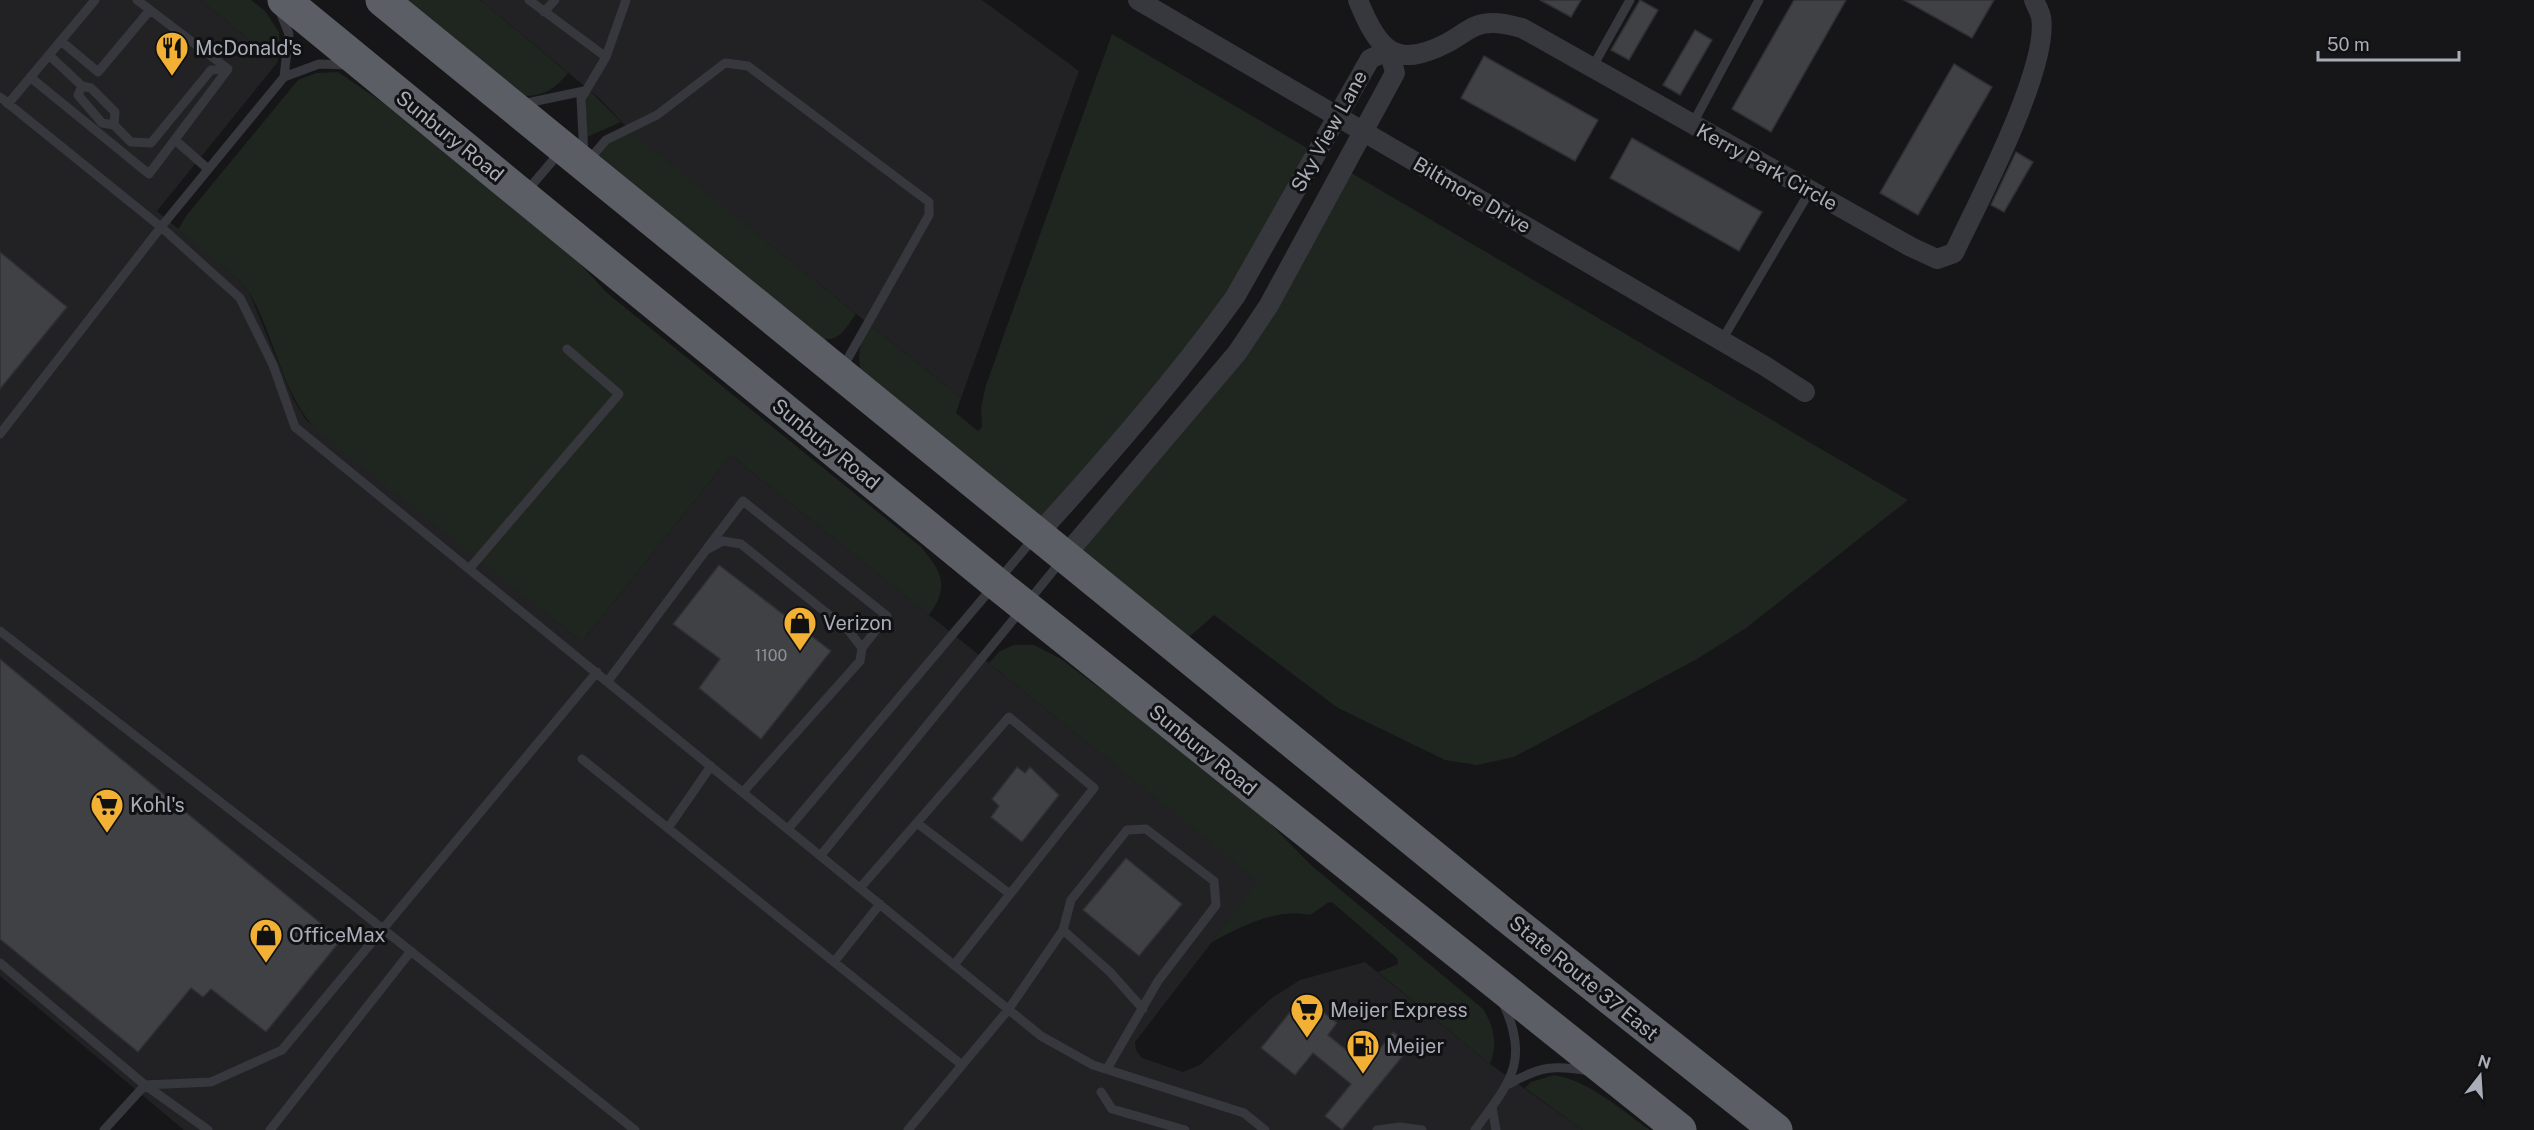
<svg xmlns="http://www.w3.org/2000/svg" width="2534" height="1130" viewBox="0 0 2534 1130" font-family="'Public Sans',sans-serif">
<rect width="100%" height="100%" fill="#161618"/>
<path fill="#222225" d="M0,0H201L277,63L157,211L241,282L249,292L293,399L306,420L582,642L731,455L1259,881L1135,1042L1136,1050L1142,1058L1183,1072L1200,1065L1269,1000L1300,980L1365,962L1490,1064L1583,1130H184L0,976Z
M480,0H982L1079,71L961,398L637,138L599,98Z"/>
<path fill="#1e261f" d="M201,0H251L265,11L279,32L280,50L277,63Z
M403,0H480L568,73C555,89 543,97 522,96Z
M1112,34L1312,151L1207,325L1042,522L862,375C856,354 860,343 870,325L961,398L956,413L978,431L982,427L981,408L986,385Z
M338,72L385,104L571,254L607,293L921,547C942,572 950,586 929,615L731,455L582,642L320,434C281,395 276,338 249,292L241,282L178,230L186,216L298,80L316,73Z
M588,89L621,122L587,137L585,95Z
M630,131L856,314C845,329 840,342 820,339L599,155L605,144Z
M1348,171L1908,500L1746,628L1697,659L1514,757L1477,765L1445,760L1338,708L1214,615L1186,640L1078,551L1233,368Z
M1014,645H1034L1061,659L1192,757L1262,815L1312,866L1483,1009C1494,1026 1498,1044 1490,1064L1378,972L1398,964L1397,958L1333,903L1329,902L1310,915C1276,908 1242,926 1212,942L1258,881L989,663L1000,651Z
M1554,1075C1590,1081 1621,1110 1650,1130H1583L1525,1088L1531,1082Z"/>
<path fill="#404145" stroke="#303034" stroke-width="1.5" d="M1540,0H1581L1571,17Z
M1640,0L1658,10L1629,60L1611,50Z
M1794,0H1846L1771,132L1732,109Z
M1904,0H1994L1972,38Z
M1695,30L1712,40L1680,95L1663,85Z
M1484,56L1598,120L1575,161L1461,98Z
M1954,64L1992,87L1918,215L1880,193Z
M1632,138L1762,212L1739,251L1610,178Z
M2016,152L2033,162L2004,212L1991,205Z
M0,252L67,307L0,389Z
M719,565L831,651L761,739L699,688L720,659L673,624Z
M0,659L341,940L266,1032L211,989L203,997L191,988L138,1052L0,939Z
M1017,767L1025,773L1030,767L1059,795L1022,842L991,817L999,806L992,799Z
M1126,858L1182,904L1139,956L1083,910Z
M1303,996L1337,1023L1328,1035L1366,1066L1393,1032L1411,1046L1342,1130L1325,1116L1351,1084L1313,1053L1295,1075L1261,1048Z"/>
<g fill="none" stroke-linecap="round" stroke-linejoin="round">
<path stroke="#37383d" stroke-width="9" d="M529,0L606,57
M279,9L289,34L284,77
M544,12L555,0
M61,41L98,72L150,10
M49,55L82,86L91,88L115,112L114,125L131,142L151,143L211,70L228,69
M1592,68L1630,0
M30,77L149,174L228,69L137,0
M82,86L78,95L102,123L114,125
M0,97L161,227L240,298L273,365L295,427L1041,1036L1093,1065L1244,1113L1265,1130
M8,104L95,0
M522,104L584,91
M1692,125L1759,0
M175,140L208,169
M584,155L581,99L606,57L626,0
M588,161L606,140L657,115L725,63L748,66L929,202V215L843,367
M526,192L560,152
M1722,340L1810,191
M0,434L161,227L284,77L319,64L348,65
M708,547L743,501L887,616L862,648
M470,568L619,394L567,349
M0,631L339,894L635,1130
M608,681L706,550L723,541L741,544L849,631L862,648L860,661L743,792
M582,759L962,1065
M917,823L1010,894
M668,828L711,766
M788,829L1034,538
M821,855L1062,560
M860,888L1009,717L1094,788L954,965
M1063,930L1110,972L1143,1009
M834,962L880,904
M0,963L145,1085L104,1130
M1509,1084C1541,1066 1553,1065 1589,1071
M1101,1092L1112,1109L1185,1130
M1492,1107L1496,1130
M208,1130L145,1085L211,1082L282,1050L597,672
M270,1130L411,951
M908,1130L1008,1010L1063,930L1071,900L1127,830L1146,829L1214,881L1216,905L1158,981L1107,1069
M1377,1130L1400,1127L1422,1130
M1475,1130C1509,1083 1531,1062 1503,1003"/>
<path stroke="#37383d" stroke-width="20" d="M1138,0L1765,366L1805,392
M1358,0C1378,50 1395,70 1447,43C1457,38 1466,30 1476,26C1491,20 1506,24 1522,28L1911,247L1937,259L1954,253C1977,204 2050,67 2041,17C2040,12 2036,5 2034,0
M1038,534C1107,458 1175,380 1235,297L1370,59L1389,50
M1065,556L1237,353L1269,305L1395,73L1389,50"/>
<path stroke="#5b5e65" stroke-width="33" d="M284,0L997,584L1680,1130
M382,0L1505,915L1776,1130"/>
</g>
<defs>
<g id="restaurant-pin" transform="scale(1.725)"><path d="M0 17L-7.5 6A9.5 9.5 0 1 1 7.5 6Z" fill="#f2b134" stroke="#111113"/><path d="M-5-6h1v4h1v-4h1v4h1v-4h1v5L-1.5 .5V6h-2V.5L-5-1ZM5-6V6H3V1.5H1.5Q1.5-4 5-6Z" fill="#111"/></g>
<g id="shop-pin" transform="scale(1.725)"><path d="M0 17L-7.5 6A9.5 9.5 0 1 1 7.5 6Z" fill="#f2b134" stroke="#111113"/><path d="M-5-2.5h2.3a2.7 3.5 0 0 1 5.4 0H5L5.5 6h-11ZM-1.5-2.5h3a1.5 2.3 0 0 0-3 0Z" fill="#111"/></g>
<g id="supermarket-pin" transform="scale(1.725)"><path d="M0 17L-7.5 6A9.5 9.5 0 1 1 7.5 6Z" fill="#f2b134" stroke="#111113"/><path d="M-6-5.5h2.5l.6 2H6L4.5 2H-2.5L-4.4-4H-6ZM-1.5 3.2a1.3 1.3 0 1 0 .1 0ZM3 3.2a1.3 1.3 0 1 0 .1 0Z" fill="#111"/></g>
<g id="fuel-pin" transform="scale(1.725)"><path d="M0 17L-7.5 6A9.5 9.5 0 1 1 7.5 6Z" fill="#f2b134" stroke="#111113"/><path d="M-5.5-6h7V0h2V4h1.3V-2.5L3-4.5l.8-.8L6-3V5H2.5V1h-1V6h-7ZM-4.2-4.7v3.2H.2V-4.7Z" fill="#111"/></g>
</defs>
<g fill-rule="evenodd">
<use href="#restaurant-pin" x="172" y="48"/>
<use href="#shop-pin" x="800" y="623"/>
<use href="#supermarket-pin" x="107" y="805"/>
<use href="#shop-pin" x="266" y="935"/>
<use href="#supermarket-pin" x="1307" y="1010"/>
<use href="#fuel-pin" x="1363" y="1046"/>
</g>
<g text-anchor="middle" dominant-baseline="central" stroke-width="6" stroke-linejoin="round" paint-order="stroke">
<g font-size="16" fill="#8e929b">
<text x="771" y="655">1100</text>
</g>
<g font-size="20" fill="#a8adb8" stroke="#111113" text-anchor="start">
<text x="195" y="48">McDonald's</text>
<text x="823" y="623">Verizon</text>
<text x="130" y="805">Kohl's</text>
<text x="289" y="935">OfficeMax</text>
<text x="1330" y="1010">Meijer Express</text>
<text x="1386" y="1046">Meijer</text>
</g>
<g font-size="20" fill="#a8adb8" stroke="#111113">
<text transform="translate(1329 131) rotate(-61)">Sky View Lane</text>
<text transform="translate(450 136) rotate(39)">Sunbury Road</text>
<text transform="translate(1767 167) rotate(29)">Kerry Park Circle</text>
<text transform="translate(1472 195) rotate(30)">Biltmore Drive</text>
<text transform="translate(826 444) rotate(39)">Sunbury Road</text>
<text transform="translate(1203 750) rotate(39)">Sunbury Road</text>
<text transform="translate(1584 978) rotate(39)">State Route 37 East</text>
</g>
</g>
<g transform="translate(2480 1076) rotate(17)" stroke="#111113" stroke-width="4.5" paint-order="stroke">
<path d="M0-4.5L10 22L0 15L-10 22Z" fill="#a8adb8"/>
<text y="-9" font-size="16" font-weight="bold" text-anchor="middle" fill="#a8adb8">N</text>
</g>
<path d="M2318 51v9h141v-9" fill="none" stroke="#a8adb8" stroke-width="3"/>
<text x="2327" y="51" font-size="18" fill="#a8adb8" stroke="#111113" stroke-width="4.5" paint-order="stroke">50 m</text>
</svg>
